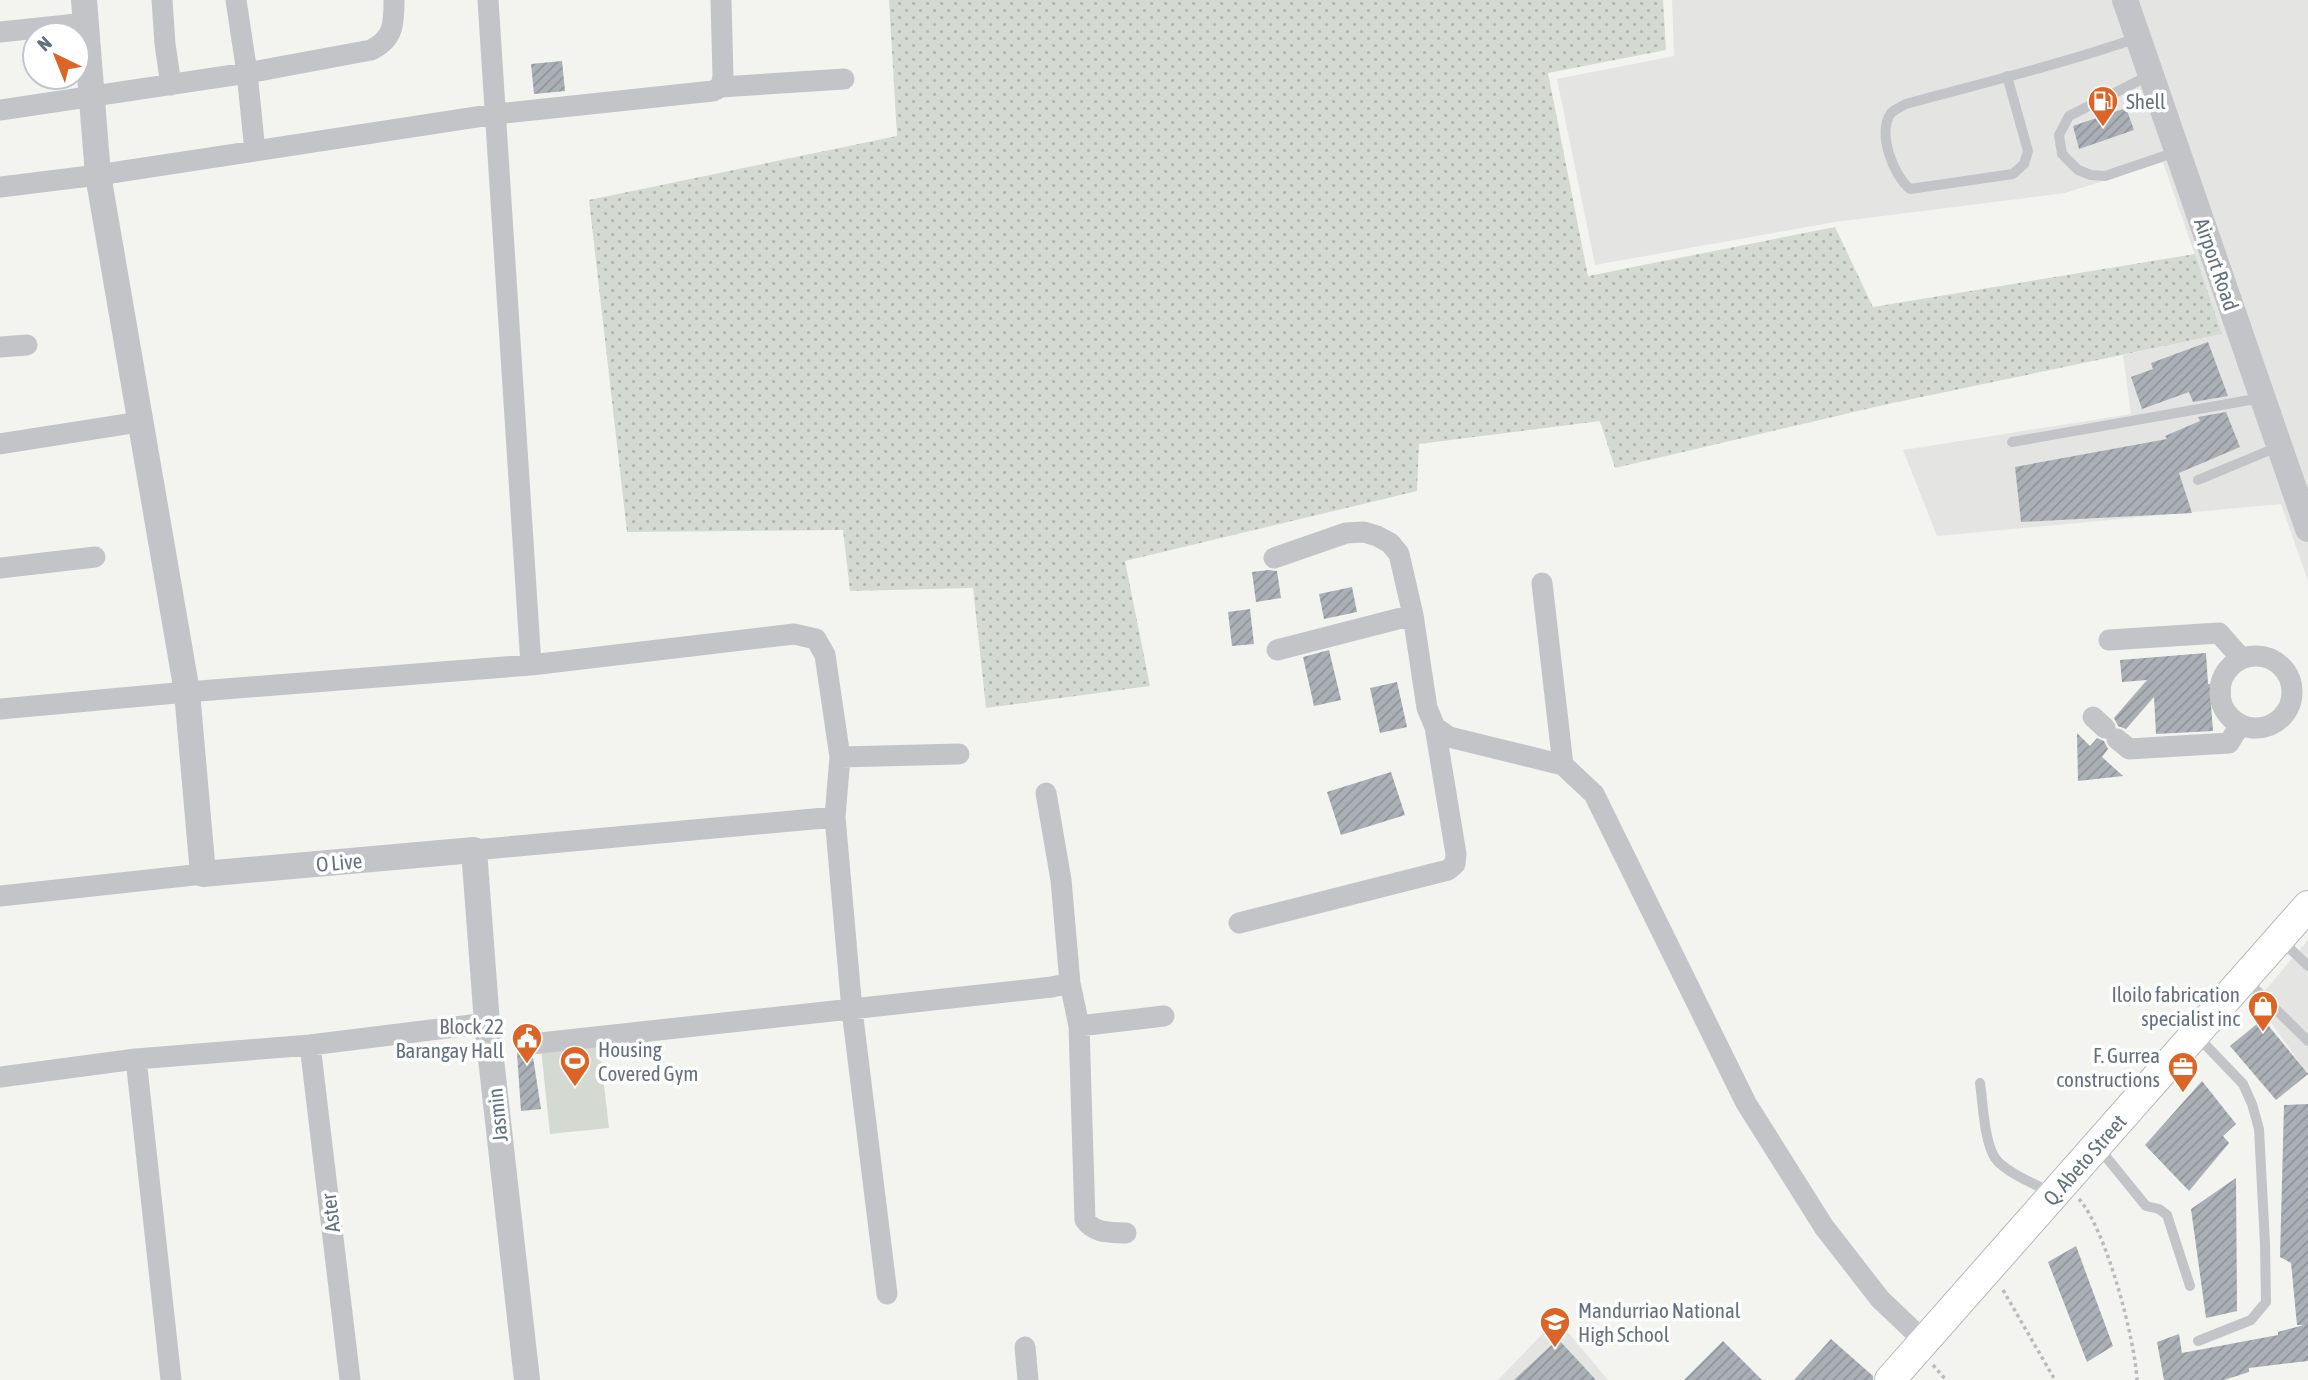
<svg xmlns="http://www.w3.org/2000/svg" width="2308" height="1380" viewBox="0 0 2308 1380" font-family="'Asap Condensed',sans-serif">
<defs>
<pattern id="grass-dots" width="8" height="8" patternUnits="userSpaceOnUse" patternTransform="scale(1.75)"><rect width="8" height="8" fill="#d4dad1"/><path d="M2 2h.1M6 6h.1" fill="none" stroke="#b0b5af" stroke-width="1.8" stroke-linecap="round"/></pattern>
<pattern id="building-hatch" width="6" height="6" patternUnits="userSpaceOnUse" patternTransform="scale(1.75)"><rect width="6" height="6" fill="#aab0b5"/><path d="M-1 1l2-2M0 6l6-6M5 7l2-2" fill="none" stroke="#8e9498"/></pattern>
</defs>
<rect width="100%" height="100%" fill="#f3f4f0"/>
<path fill="#e4e5e3" d="M1672,0H2308V581L2281,504L1937,536L1903,450L2131,414L2123,355L2222,334L2163,162L2065,193L1835,222L1595,265L1557,79L1674,56Z
M2308,940V1075L2256,1001Z
M1557,1319L1608,1380H1498Z"/>
<path fill="url(#grass-dots)" d="M889,0H1663L1666,50L1548,73L1588,276L1835,227L1873,307L2195,254L2222,334L1888,404L1615,468L1600,421L1419,444L1417,491L1125,561L1150,686L986,708L973,588L850,591L843,530L627,532L589,200L897,136Z"/>
<path fill="#d4dad1" d="M599,1042L609,1128L550,1134L541,1049Z"/>
<path fill="url(#building-hatch)" d="M562,61L565,91L534,94L531,64Z
M2126,108L2134,130L2079,149L2073,126Z
M2208,342L2228,396L2193,402L2189,392L2142,409L2131,377L2153,369L2151,363Z
M2226,412L2240,447L2179,473L2192,513L2021,522L2015,467L2167,439L2165,436L2200,421L2198,417Z
M1269,570L1277,571L1281,598L1256,602L1252,572Z
M1352,587L1357,612L1324,619L1319,594Z
M1250,609L1254,644L1232,646L1228,612Z
M1329,650L1341,700L1314,706L1303,657Z
M2206,653L2208,684L2230,683L2231,702L2211,705L2213,731L2156,734L2154,697L2126,729L2118,726L2114,718L2147,680L2122,682L2120,660Z
M1397,682L1407,727L1380,733L1370,688Z
M2077,733L2090,746L2097,738L2104,741L2108,749L2102,757L2123,776L2078,781Z
M1391,772L1405,815L1341,835L1327,792Z
M2263,1019L2308,1074L2276,1100L2230,1046Z
M521,1052L526,1056L533,1057L541,1109L521,1111L517,1053Z
M2202,1081L2236,1124L2223,1136L2229,1143L2189,1191L2145,1145Z
M2308,1104V1361L2249,1368V1372L2224,1380H2164L2157,1342L2179,1334L2182,1353L2278,1335V1332L2304,1325H2297L2291,1263L2280,1257L2284,1105Z
M2236,1178L2237,1311L2206,1318L2191,1209Z
M2076,1246L2113,1346L2087,1362L2048,1262Z
M1558,1339L1596,1380H1514Z
M1831,1339L1873,1376V1380H1794Z
M1723,1341L1762,1380H1684Z"/>
<g fill="none" stroke-linecap="round" stroke-linejoin="round">
<g stroke="#b4b7bc" stroke-width="32">
<g id="secondary">
<path id="s1" d="M1890,1380L2308,906"/>
</g>
</g>
<path stroke="#b9bbbd" stroke-width="3.5" stroke-dasharray="3.5 3.5" stroke-linecap="butt" d="M2079,1199C2106,1229 2135,1339 2137,1380
M2003,1290L2055,1380
M1933,1365L1946,1380"/>
<path stroke="#c2c4c8" stroke-width="10" d="M2150,75L2069,116L2059,135L2062,154L2078,170L2091,175L2105,176L2176,152
M2007,76L2028,151L2024,164L2013,174L1910,189C1893,175 1877,133 1891,113C1895,109 1901,107 1906,104C1983,83 2062,64 2137,38
M2012,442L2261,398
M2198,480L2280,446
M2280,939L2308,966
M2246,980L2308,1041
M2197,1036L2243,1084L2252,1104L2259,1129L2265,1244L2266,1302L2251,1320L2198,1341
M1980,1083C1983,1103 1984,1141 1995,1158C2005,1172 2036,1185 2051,1192
M2098,1147L2146,1206L2159,1209L2167,1215L2190,1286"/>
<path stroke="#c2c4c8" stroke-width="21" d="M162,0L165,44L171,85
M236,0L247,73L255,151
M488,0L531,665
M0,32L86,23
M721,87L844,79
M0,110L247,73L371,50C394,39 394,23 394,0
M0,187L98,175L496,114L713,91L721,87L723,76L721,0
M0,347L27,345
M0,444L139,422
M1274,558L1346,533L1364,532L1377,536L1390,543L1399,554L1413,615L1427,708L1435,727L1449,737L1563,765L1594,794L1746,1103L1824,1227L1880,1299L1924,1341
M0,568L95,557
M1542,583L1563,765
M2109,640L2219,633L2241,658
M1277,650L1413,615
M2220 692a36 36 0 1 1 72 0a36 36 0 1 1-72 0Z
M0,709L187,692L531,665L794,634L816,639L825,655L840,757L835,817L852,1010L887,1294
M2093,717L2105,728
M2117,739L2129,749L2229,743L2240,725
M840,757L959,754
M1046,793L1061,880L1070,983
M474,850L835,817
M0,896L203,874
M1239,923L1448,870L1455,864L1456,854L1435,727
M1079,1026L1164,1016
M531,1044L1052,987L1070,983L1079,1026L1085,1220C1095,1234 1110,1232 1126,1233
M310,1045L350,1380
M136,1059L171,1380
M0,1077L136,1059L310,1045L487,1023
M1025,1347L1028,1380"/>
<path stroke="#c2c4c8" stroke-width="26" d="M84,0L98,175L187,692L203,874L474,850L487,1023L527,1380
M2125,0L2308,529"/>
<use href="#secondary" stroke="#fff" stroke-width="30"/>
</g>
<defs>
<g id="fuel-pin" transform="scale(1.575)"><path d="M0 17L-7.5 6A9.5 9.5 0 1 1 7.5 6Z" fill="#dd6427" stroke="#fff"/><path d="M-5.5-6h7V0h2V4h1.3V-2.5L3-4.5l.8-.8L6-3V5H2.5V1h-1V6h-7ZM-4.2-4.7v3.2H.2V-4.7Z" fill="#fff"/></g>
<g id="shop-pin" transform="scale(1.575)"><path d="M0 17L-7.5 6A9.5 9.5 0 1 1 7.5 6Z" fill="#dd6427" stroke="#fff"/><path d="M-5-2.5h2.3a2.7 3.5 0 0 1 5.4 0H5L5.5 6h-11ZM-1.5-2.5h3a1.5 2.3 0 0 0-3 0Z" fill="#fff"/></g>
<g id="civic-pin" transform="scale(1.575)"><path d="M0 17L-7.5 6A9.5 9.5 0 1 1 7.5 6Z" fill="#dd6427" stroke="#fff"/><path d="M-.6-6.5H3V-4.5H.6V-3L4-1V1h2V6H-6V1h2V-1L-.6-3ZM-1.2 2.5V6h2.4V2.5Z" fill="#fff"/></g>
<g id="stadium-pin" transform="scale(1.575)"><path d="M0 17L-7.5 6A9.5 9.5 0 1 1 7.5 6Z" fill="#dd6427" stroke="#fff"/><path d="M0-5a6.5 5 0 1 0 0 10a6.5 5 0 1 0 0-10ZM-3.5-1.8h7v3.6h-7Z" fill="#fff"/></g>
<g id="office-pin" transform="scale(1.575)"><path d="M0 17L-7.5 6A9.5 9.5 0 1 1 7.5 6Z" fill="#dd6427" stroke="#fff"/><path d="M-6-3h4V-5.5h4V-3h4V5H-6ZM-1-4.5V-3h2v-1.5ZM-6 0V1H6V0Z" fill="#fff"/></g>
<g id="school-pin" transform="scale(1.575)"><path d="M0 17L-7.5 6A9.5 9.5 0 1 1 7.5 6Z" fill="#dd6427" stroke="#fff"/><path d="M0-5L7-2L0 1L-7-2ZM-4 1L0 2.5L4 1V4Q0 6-4 4Z" fill="#fff"/></g>
</defs>
<g fill-rule="evenodd">
<use href="#fuel-pin" x="2103" y="101"/>
<use href="#shop-pin" x="2263" y="1006"/>
<use href="#civic-pin" x="527" y="1038"/>
<use href="#stadium-pin" x="575" y="1061"/>
<use href="#office-pin" x="2183" y="1067"/>
<use href="#school-pin" x="1555" y="1322"/>
</g>
<g text-anchor="middle" dominant-baseline="central" stroke-width="7" stroke-linejoin="round" paint-order="stroke">
<g font-size="21" fill="#647080" stroke="#fff" text-anchor="start">
<text x="2126" y="101">Shell</text>
<text x="2240" y="994" text-anchor="end">Iloilo fabrication<tspan x="2240" dy="24">specialist inc</tspan></text>
<text x="504" y="1026" text-anchor="end">Block 22<tspan x="504" dy="24">Barangay Hall</tspan></text>
<text x="598" y="1049">Housing<tspan x="598" dy="24">Covered Gym</tspan></text>
<text x="2160" y="1055" text-anchor="end">F. Gurrea<tspan x="2160" dy="24">constructions</tspan></text>
<text x="1578" y="1310">Mandurriao National<tspan x="1578" dy="24">High School</tspan></text>
</g>
<g font-size="21" fill="#647080" stroke="#fff">
<text transform="translate(2217 264) rotate(71)">Airport Road</text>
<text transform="translate(339 862) rotate(-5)">O Live</text>
<text transform="translate(497 1115) rotate(-96)">Jasmin</text>
<text stroke="none"><textPath href="#s1" startOffset="294">Q. Abeto Street</textPath></text>
<text transform="translate(330 1213) rotate(-97)">Aster</text>
</g>
</g>
<g transform="translate(56 56) rotate(317)"><circle r="33" fill="#ffffff" stroke="#c1c6cc" stroke-width="2"/>
<path d="M0-5L12 26L0 18L-12 26Z" fill="#dd6427"/>
<text y="-10" font-size="19" font-weight="bold" text-anchor="middle" fill="#647080">N</text>
</g>
</svg>
